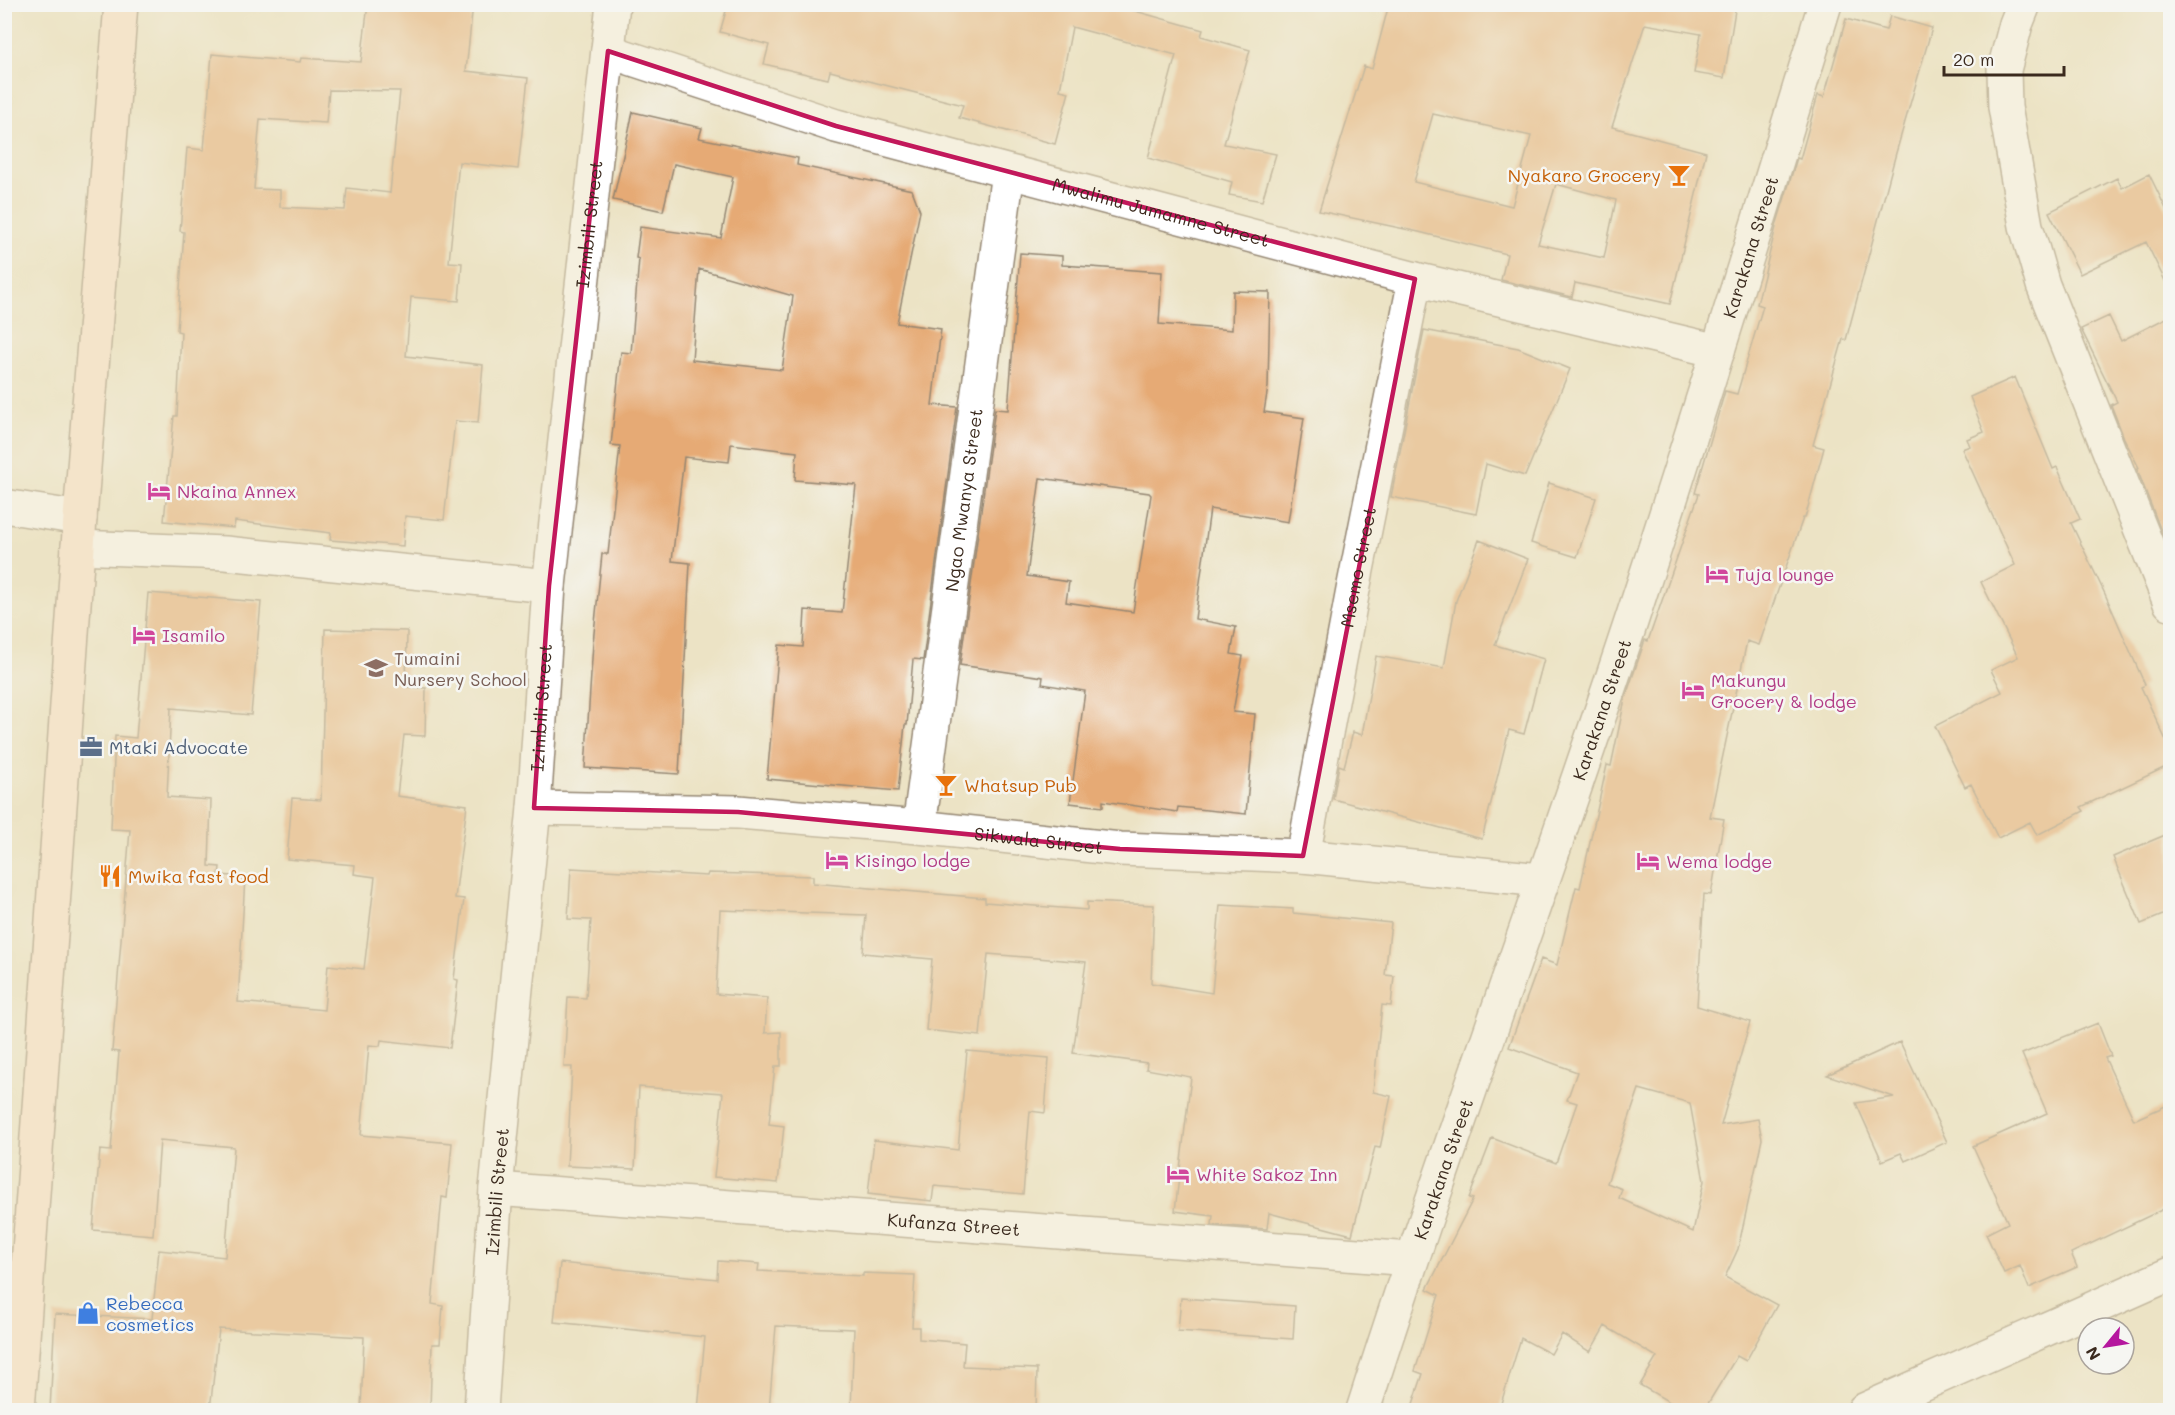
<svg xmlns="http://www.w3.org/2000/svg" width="2175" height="1415" viewBox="0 0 2175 1415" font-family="Mali,sans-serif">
<rect width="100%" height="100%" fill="#f6f6f2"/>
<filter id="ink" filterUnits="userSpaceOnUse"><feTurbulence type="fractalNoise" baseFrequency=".0167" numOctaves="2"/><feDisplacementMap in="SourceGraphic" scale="12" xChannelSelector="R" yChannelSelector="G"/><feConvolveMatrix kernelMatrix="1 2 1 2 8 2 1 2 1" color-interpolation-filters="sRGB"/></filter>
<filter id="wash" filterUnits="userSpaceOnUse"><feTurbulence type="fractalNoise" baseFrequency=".008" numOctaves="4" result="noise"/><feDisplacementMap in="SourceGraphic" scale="24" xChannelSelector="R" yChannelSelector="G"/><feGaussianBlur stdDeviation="1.35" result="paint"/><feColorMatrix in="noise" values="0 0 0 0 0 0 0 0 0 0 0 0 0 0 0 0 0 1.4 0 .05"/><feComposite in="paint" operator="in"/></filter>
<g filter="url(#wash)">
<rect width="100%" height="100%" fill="#ece3c5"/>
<g id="blocks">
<path fill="#e6aa74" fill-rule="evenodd" d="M368,4H473L466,71L528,78L518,169L459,162L449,262L462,263L459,301L411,297L406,356L483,365L478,423L455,421L444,520L405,516L403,546L330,540L331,533L235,521L234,528L164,521L174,416H177L181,332L177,331L184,232L180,231L187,148L204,150L212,54L300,62L301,58L361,62ZM329,90L400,91L390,193L347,188L345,210L280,207V190L254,189L260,119L326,123Z
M728,4H1110L1203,30L1201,36L1250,50L1224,144L1276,154L1262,201L1229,195L1232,182L1148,158L1176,55L1072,27L1060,90L1069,92L1055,144L959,118L963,105L830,71L828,79L764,64L769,45L720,32Z
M1389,4H1736L1724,78L1694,73L1701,34L1645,24L1612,127L1706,152L1670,304L1575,283L1572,297L1501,280L1507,254L1419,232L1319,211L1364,66L1372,69ZM1433,114L1531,136L1512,206L1414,182ZM1556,184L1616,200L1604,258L1538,244Z
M1890,16L1932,28L1896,153L1846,340L1843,339L1813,445L1824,448L1805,518H1803L1759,645L1747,641L1710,817L1724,819L1711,895L1704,894L1697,1006L1750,1022L1721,1125L1758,1119L1762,1139L1738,1249L1725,1277L1777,1305L1746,1361L1737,1356L1704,1410H1683L1640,1385L1657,1357L1605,1326L1590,1352L1562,1334L1551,1354L1521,1338L1499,1410H1411L1423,1374L1415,1371L1439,1295L1427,1289L1473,1199L1469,1198L1492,1138L1556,1163L1577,1103L1567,1100L1577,1072L1509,1047L1541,959L1557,965L1576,887L1580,888L1607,765L1611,766L1625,699L1645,640L1648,641L1699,494L1695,493L1725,391L1737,394L1763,306L1757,304L1777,223L1797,158L1800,159L1818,95L1824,97L1846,19L1886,30ZM1639,1089L1690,1103L1704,1181L1693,1232L1619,1198L1622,1189L1607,1183Z
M633,112L702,128L699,138L798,158L797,165L912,190L920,211L897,323L941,329L932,405L957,407L923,660L913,659L907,725H905L898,791L767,779L779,645L803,647L805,610L842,613L856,485L795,480L797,452L731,444L729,462L684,457L672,561L690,563L679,774L585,768L593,643L602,554H608L620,446L611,445L621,352L631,353L639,259L636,258L640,227L721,238L733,177L674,164L663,211L613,200ZM699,269L793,296L782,370L692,360Z
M2149,174L2170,217V291L2146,242L2080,274L2049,212L2117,178L2122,188Z
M1020,253L1062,256V265L1162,272L1159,324L1232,330L1233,291L1270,292L1268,387L1264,412L1304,418L1288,522L1210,509L1195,619L1236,627L1231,654L1243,656L1233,712L1255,714L1246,814L1178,807L1177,812L1103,801V807L1070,803L1085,691L1042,684L1043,677L960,665L995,409L1008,410ZM1040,478L1149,493L1151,495L1133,612L1066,602L1069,582L1027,576Z
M2109,316L2121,341L2170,316V554L2137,469L2139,468L2124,438L2111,405L2117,402L2081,329Z
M1424,330L1518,348L1570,369L1525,476L1486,464L1476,514L1391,497Z
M2015,377L2053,469L2057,467L2080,519L2071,523L2105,594L2145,685L2141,687L2170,749V765L2081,807L2084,811L2037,835L2030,822L1998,838L1971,784L1965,787L1935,726L2002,692L1991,670L2018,657L1981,582L2015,565L1962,449L1970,446L1967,439L1984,432L1970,397Z
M1549,483L1596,498L1577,557L1531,543Z
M1479,540L1528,559L1495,645L1544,659L1524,734L1509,730L1482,839L1333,799L1339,765L1344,767L1353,732L1362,735L1376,656L1444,668L1456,601Z
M148,593L261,602L251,715L171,708L167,797L211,800L209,866L220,867L219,875L245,877L238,1002L324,1010L328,965L364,969L375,877L354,874L355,865L287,859L292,798L321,800L325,629L407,631L406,687L426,688L425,736L404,735L397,796L467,805L455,898L464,899L454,979L458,980L450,1048L381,1040L380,1046L369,1045L361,1135L452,1143L447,1198L442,1197L432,1304L443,1306L440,1344H432L430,1410H361L364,1337L219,1329L210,1410H50L55,1314L152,1319L159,1250L225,1257L234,1147L160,1140L153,1235L93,1230L100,1150L111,1151L119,1052L112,1051L130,830L111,829L115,736L136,738Z
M2170,833V912L2141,924L2113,857Z
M571,868L707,876L708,873L813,876V883L985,898V902L1087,910V902L1154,905L1151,983L1212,993L1220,905L1293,909V913L1391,923L1385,975L1394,976L1391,1006L1382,1005L1373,1092L1391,1096L1380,1148L1375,1147L1352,1235L1269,1213L1267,1229L1212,1225L1213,1216L1175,1211L1191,1077L1146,1069L1147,1063L1073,1053L1086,962L988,954L980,1036L926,1030L932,959L863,953L866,915L720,910L716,994L767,998L765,1033L781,1032V1066H775L769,1124L784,1126L778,1183L714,1177L723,1093L639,1087L635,1169L567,1166L572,1067H564L568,997L586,998L591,920L568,919Z
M2098,1023L2111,1056L2105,1058L2134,1120L2170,1104V1206L2071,1253L2077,1267L2029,1288L2020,1266L2004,1273L1986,1234L2008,1223L1973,1146L2047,1113L2022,1054Z
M1900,1042L1947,1142L1905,1161L1901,1153L1882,1161L1856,1103L1894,1097L1827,1075Z
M967,1051L1049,1058L1045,1113L1030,1111L1023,1194L934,1186L932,1201L868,1194L874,1140L958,1150Z
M718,1261L759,1264L758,1271L863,1276V1273L915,1275L912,1327H919V1339L965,1343L963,1366L1037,1369L1036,1410H851L854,1329L776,1326L769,1410H698L705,1337L554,1322L560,1263L717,1279Z
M1181,1298L1295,1306L1293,1339L1178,1331Z"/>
</g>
</g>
<g filter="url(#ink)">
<use href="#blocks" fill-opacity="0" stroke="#948672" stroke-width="1.5"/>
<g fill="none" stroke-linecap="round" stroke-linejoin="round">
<g stroke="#948672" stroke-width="36">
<g id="street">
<path d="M2024,4L2016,24L2004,70L2005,107L2026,226L2043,285L2170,603"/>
<path id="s1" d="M608,51L836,126L1415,279L1718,351"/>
<path d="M4,506L80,518"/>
<path d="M78,547L225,553L549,586"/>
<path id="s2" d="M534,808L738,812L919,827L1120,849L1303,856L1541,880"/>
<path id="s3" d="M919,827L1008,172"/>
<path id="s4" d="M1303,856L1353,590L1415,279"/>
<path id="s5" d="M496,1189L1411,1259"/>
<path id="s6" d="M481,1410L496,1189L534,808L549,586L613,4"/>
<path id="s7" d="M1363,1410C1447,1146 1544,885 1631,622C1698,417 1762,211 1825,4"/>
<path d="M1864,1410L2170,1274"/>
</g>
</g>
<g stroke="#948672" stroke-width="36">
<path id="secondary" d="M18,1410L80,518L121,4"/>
</g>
<use href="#street" stroke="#fff" stroke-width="33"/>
<use href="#secondary" stroke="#fde4d1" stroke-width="33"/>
</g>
</g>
<path d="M0 0H2175V1415H0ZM608,51L836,126L1415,279L1303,856L1120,849L738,812L534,808L549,586Z" fill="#ece3c5" fill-opacity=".55" fill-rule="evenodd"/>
<path fill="none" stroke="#c2185b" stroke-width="4.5" stroke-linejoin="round" d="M608,51L836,126L1415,279L1303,856L1120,849L738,812L534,808L549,586Z"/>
<defs>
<g id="bar-bare" transform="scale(1.8)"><path d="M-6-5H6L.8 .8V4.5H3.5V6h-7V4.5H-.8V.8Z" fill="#e8710a" stroke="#f6f6f2" stroke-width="2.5" paint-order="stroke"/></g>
<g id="hotel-bare" transform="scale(1.8)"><path d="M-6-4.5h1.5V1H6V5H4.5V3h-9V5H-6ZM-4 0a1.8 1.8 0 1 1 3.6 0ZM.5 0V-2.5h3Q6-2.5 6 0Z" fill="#d1479c" stroke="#f6f6f2" stroke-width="2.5" paint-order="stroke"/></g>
<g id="school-bare" transform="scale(1.8)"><path d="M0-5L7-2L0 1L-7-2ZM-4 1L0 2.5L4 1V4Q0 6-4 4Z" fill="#8d6e63" stroke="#f6f6f2" stroke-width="2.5" paint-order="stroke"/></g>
<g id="office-bare" transform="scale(1.8)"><path d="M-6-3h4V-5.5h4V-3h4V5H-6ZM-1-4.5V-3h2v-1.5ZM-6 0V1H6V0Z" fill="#5c6f8a" stroke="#f6f6f2" stroke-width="2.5" paint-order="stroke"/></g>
<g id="restaurant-bare" transform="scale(1.8)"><path d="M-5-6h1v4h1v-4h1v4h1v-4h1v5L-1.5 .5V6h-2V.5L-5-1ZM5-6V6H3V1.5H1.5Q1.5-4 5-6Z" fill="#e8710a" stroke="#f6f6f2" stroke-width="2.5" paint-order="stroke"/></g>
<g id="shop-bare" transform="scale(1.8)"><path d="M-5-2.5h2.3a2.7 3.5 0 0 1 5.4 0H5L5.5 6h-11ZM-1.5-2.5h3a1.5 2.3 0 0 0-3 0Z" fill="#3f7fe0" stroke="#f6f6f2" stroke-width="2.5" paint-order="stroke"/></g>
</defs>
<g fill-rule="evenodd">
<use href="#bar-bare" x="1679" y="175"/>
<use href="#hotel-bare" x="159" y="491"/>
<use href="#hotel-bare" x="1717" y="574"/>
<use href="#hotel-bare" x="144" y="635"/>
<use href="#school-bare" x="376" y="668"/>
<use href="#hotel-bare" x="1693" y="690"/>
<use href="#office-bare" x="91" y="747"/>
<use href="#bar-bare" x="946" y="785"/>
<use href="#hotel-bare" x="837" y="860"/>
<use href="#hotel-bare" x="1648" y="861"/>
<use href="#restaurant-bare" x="110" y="876"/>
<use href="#hotel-bare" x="1178" y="1174"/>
<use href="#shop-bare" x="88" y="1313"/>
</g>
<g text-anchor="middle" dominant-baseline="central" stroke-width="5" stroke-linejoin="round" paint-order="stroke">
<g font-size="18" fill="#c56008" stroke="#f6f6f2" text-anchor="start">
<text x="1661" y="175" text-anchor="end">Nyakaro Grocery</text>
<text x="964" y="785">Whatsup Pub</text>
<text x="128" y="876">Mwika fast food</text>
</g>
<g font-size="18" fill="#3b2a1e" stroke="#f6f6f2">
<text stroke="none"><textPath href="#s1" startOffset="576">Mwalimu Jumamne Street</textPath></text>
<text stroke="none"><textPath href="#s6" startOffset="1191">Izimbili Street</textPath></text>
<text stroke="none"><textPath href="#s7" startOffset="1226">Karakana Street</textPath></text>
<text stroke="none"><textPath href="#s3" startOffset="330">Ngao Mwanya Street</textPath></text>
<text stroke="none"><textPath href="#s4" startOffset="294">Msemo Street</textPath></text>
<text stroke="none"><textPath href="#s6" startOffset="705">Izimbili Street</textPath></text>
<text stroke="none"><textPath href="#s7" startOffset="740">Karakana Street</textPath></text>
<text stroke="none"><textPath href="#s2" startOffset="506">Sikwala Street</textPath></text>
<text stroke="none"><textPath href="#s7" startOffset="254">Karakana Street</textPath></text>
<text stroke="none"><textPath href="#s6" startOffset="219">Izimbili Street</textPath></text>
<text stroke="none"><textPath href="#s5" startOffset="459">Kufanza Street</textPath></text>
</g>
<g font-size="18" fill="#b23c85" stroke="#f6f6f2" text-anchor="start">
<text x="177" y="491">Nkaina Annex</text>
<text x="1735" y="574">Tuja lounge</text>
<text x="162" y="635">Isamilo</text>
<text x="1711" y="680">Makungu<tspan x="1711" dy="21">Grocery &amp; lodge</tspan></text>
<text x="855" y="860">Kisingo lodge</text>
<text x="1666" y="861">Wema lodge</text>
<text x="1196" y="1174">White Sakoz Inn</text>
</g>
<g font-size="18" fill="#785e54" stroke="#f6f6f2" text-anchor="start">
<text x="394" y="658">Tumaini<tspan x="394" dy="21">Nursery School</tspan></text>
</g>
<g font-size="18" fill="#4e5e75" stroke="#f6f6f2" text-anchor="start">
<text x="109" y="747">Mtaki Advocate</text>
</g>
<g font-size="18" fill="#366cbe" stroke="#f6f6f2" text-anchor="start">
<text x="106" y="1303">Rebecca<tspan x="106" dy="21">cosmetics</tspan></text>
</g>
</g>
<rect width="2175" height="1415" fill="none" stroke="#f6f6f2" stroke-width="24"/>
<g transform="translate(2106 1346) rotate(240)"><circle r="28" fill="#f6f6f2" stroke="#aba49d" stroke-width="1.5"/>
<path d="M0-4.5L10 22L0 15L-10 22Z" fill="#b5179e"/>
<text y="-9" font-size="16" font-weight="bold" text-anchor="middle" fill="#3b2a1e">N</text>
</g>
<path d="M1944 66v9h120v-9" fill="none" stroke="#3b2a1e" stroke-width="3"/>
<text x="1953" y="66" font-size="18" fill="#3b2a1e" stroke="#f6f6f2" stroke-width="4.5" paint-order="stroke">20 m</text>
</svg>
